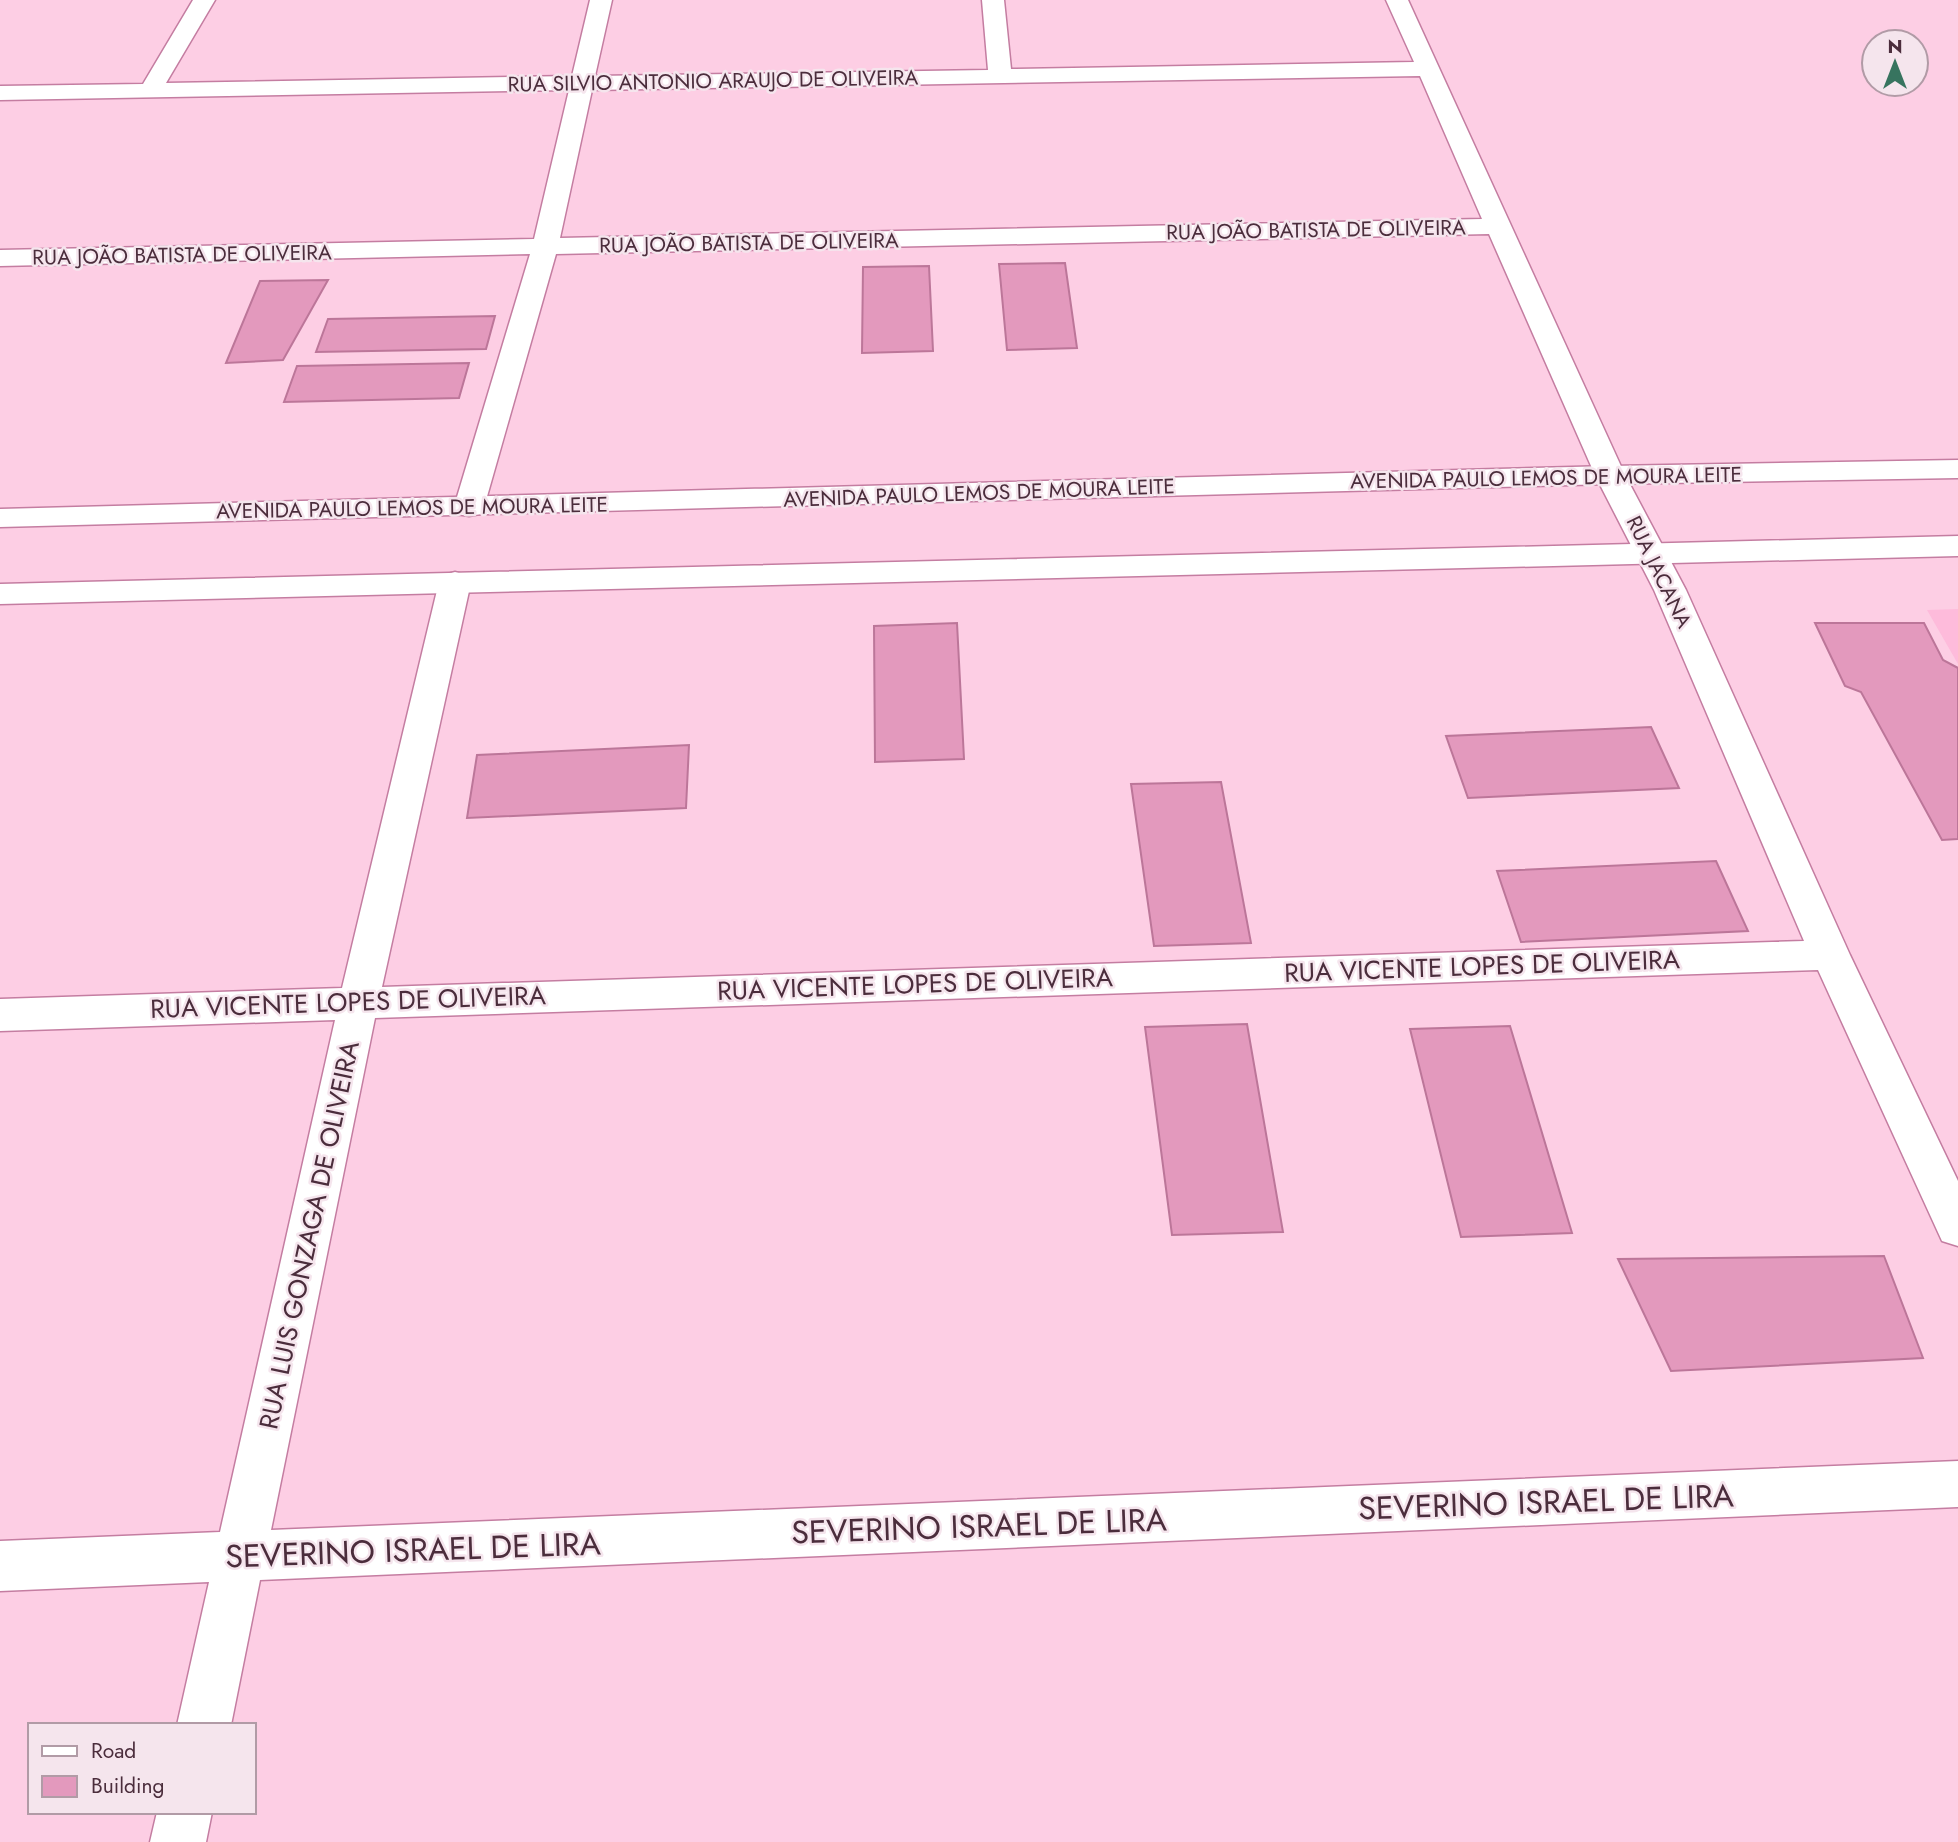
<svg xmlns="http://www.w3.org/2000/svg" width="1958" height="1842" viewBox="0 0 1958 1842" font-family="Jost,sans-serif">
<rect width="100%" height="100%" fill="#fdcee4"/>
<path fill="#febbdb" d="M1958,609V664L1927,610Z"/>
<path fill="#e399bd" stroke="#bc7699" stroke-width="2" d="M1065,263L1077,348L1007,350L999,264Z
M929,266L933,351L862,353L863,267Z
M328,280L283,360L226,363L260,281Z
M495,316L486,349L316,352L328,319Z
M469,363L459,398L284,402L297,366Z
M957,623L964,759L875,762L874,626Z
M1815,623H1924L1943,660L1958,668V839L1942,840L1861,692L1845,686Z
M1651,727L1679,788L1468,798L1446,736Z
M689,745L686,808L467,818L477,755Z
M1221,782L1251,943L1154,946L1131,784Z
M1716,861L1748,931L1521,942L1497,871Z
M1247,1024L1283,1232L1172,1235L1145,1027Z
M1510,1026L1572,1233L1461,1237L1410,1029Z
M1884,1256L1923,1358L1671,1371L1618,1259Z"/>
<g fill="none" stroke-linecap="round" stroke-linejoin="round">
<g stroke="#c47da1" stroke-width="3">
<path id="minor" d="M193,0H215L166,83L572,76L590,0H612L595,76L988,70L982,0H1004L1011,69L1414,62L1386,0H1408L1625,475L1686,590L1850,955L1958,1181V1246L1942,1241L1818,970L375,1018L271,1530L1958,1461V1507L260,1580L231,1725H177L209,1582L0,1591V1541L220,1532L335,1020L0,1031V999L342,988L439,582L444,575L455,572L466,575L471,582L382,987L1804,941L1654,590L1595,475L1489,234L556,254L484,507L480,514L469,516L458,514L454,507L530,254L0,266V250L534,239L569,90L0,100V86L143,84ZM1420,76L1482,219L560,238L592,90Z
M157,1812H212L206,1842H150Z"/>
</g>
<g stroke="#c47da1" stroke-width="3">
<path id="tertiary" d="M1958,460V478L1610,484L0,527V509L1610,466Z
M1958,536V556L0,604V584Z"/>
</g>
<use href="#minor" fill="#fff" fill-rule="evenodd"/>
<use href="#tertiary" fill="#fff" fill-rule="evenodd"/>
</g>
<g text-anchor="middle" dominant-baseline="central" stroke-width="5" stroke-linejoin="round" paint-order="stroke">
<g font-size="21" fill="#4b2d3c" stroke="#f5e5ed">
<text transform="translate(713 81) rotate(-1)">RUA SILVIO ANTONIO ARAUJO DE OLIVEIRA</text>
<text transform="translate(1316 230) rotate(-1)">RUA JOÃO BATISTA DE OLIVEIRA</text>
<text transform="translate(749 243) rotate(-1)">RUA JOÃO BATISTA DE OLIVEIRA</text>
<text transform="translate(182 255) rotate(-1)">RUA JOÃO BATISTA DE OLIVEIRA</text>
<text transform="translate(1546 478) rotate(-1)">AVENIDA PAULO LEMOS DE MOURA LEITE</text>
<text transform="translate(979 493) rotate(-2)">AVENIDA PAULO LEMOS DE MOURA LEITE</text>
<text transform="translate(412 508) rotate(-1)">AVENIDA PAULO LEMOS DE MOURA LEITE</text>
<text transform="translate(1659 572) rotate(64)">RUA JACANA</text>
</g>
<g font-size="26" fill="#4b2d3c" stroke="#f5e5ed">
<text transform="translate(1482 966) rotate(-2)">RUA VICENTE LOPES DE OLIVEIRA</text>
<text transform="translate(915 984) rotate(-2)">RUA VICENTE LOPES DE OLIVEIRA</text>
<text transform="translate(348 1002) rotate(-2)">RUA VICENTE LOPES DE OLIVEIRA</text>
<text transform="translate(309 1235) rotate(-78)">RUA LUIS GONZAGA DE OLIVEIRA</text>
</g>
<g font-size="32" fill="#4b2d3c" stroke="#f5e5ed">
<text transform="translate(1546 1502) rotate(-2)">SEVERINO ISRAEL DE LIRA</text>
<text transform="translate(979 1526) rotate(-2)">SEVERINO ISRAEL DE LIRA</text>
<text transform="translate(413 1550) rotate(-2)">SEVERINO ISRAEL DE LIRA</text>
</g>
</g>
<rect x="28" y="1723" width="228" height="91" fill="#f5e5ed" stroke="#b19ba6" stroke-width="2"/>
<rect x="42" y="1746" width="35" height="10" fill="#ffffff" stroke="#b19ba6" stroke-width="2"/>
<text x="91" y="1758" font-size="21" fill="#4b2d3c">Road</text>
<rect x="42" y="1776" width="35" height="21" fill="#e399bd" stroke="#b19ba6" stroke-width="2"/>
<text x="91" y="1793" font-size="21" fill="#4b2d3c">Building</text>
<g transform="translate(1895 63)"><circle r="33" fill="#f5e5ed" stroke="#b19ba6" stroke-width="2"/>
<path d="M0-5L12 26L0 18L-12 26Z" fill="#37745f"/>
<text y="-10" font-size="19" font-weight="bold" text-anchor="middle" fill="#4b2d3c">N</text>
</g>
</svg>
